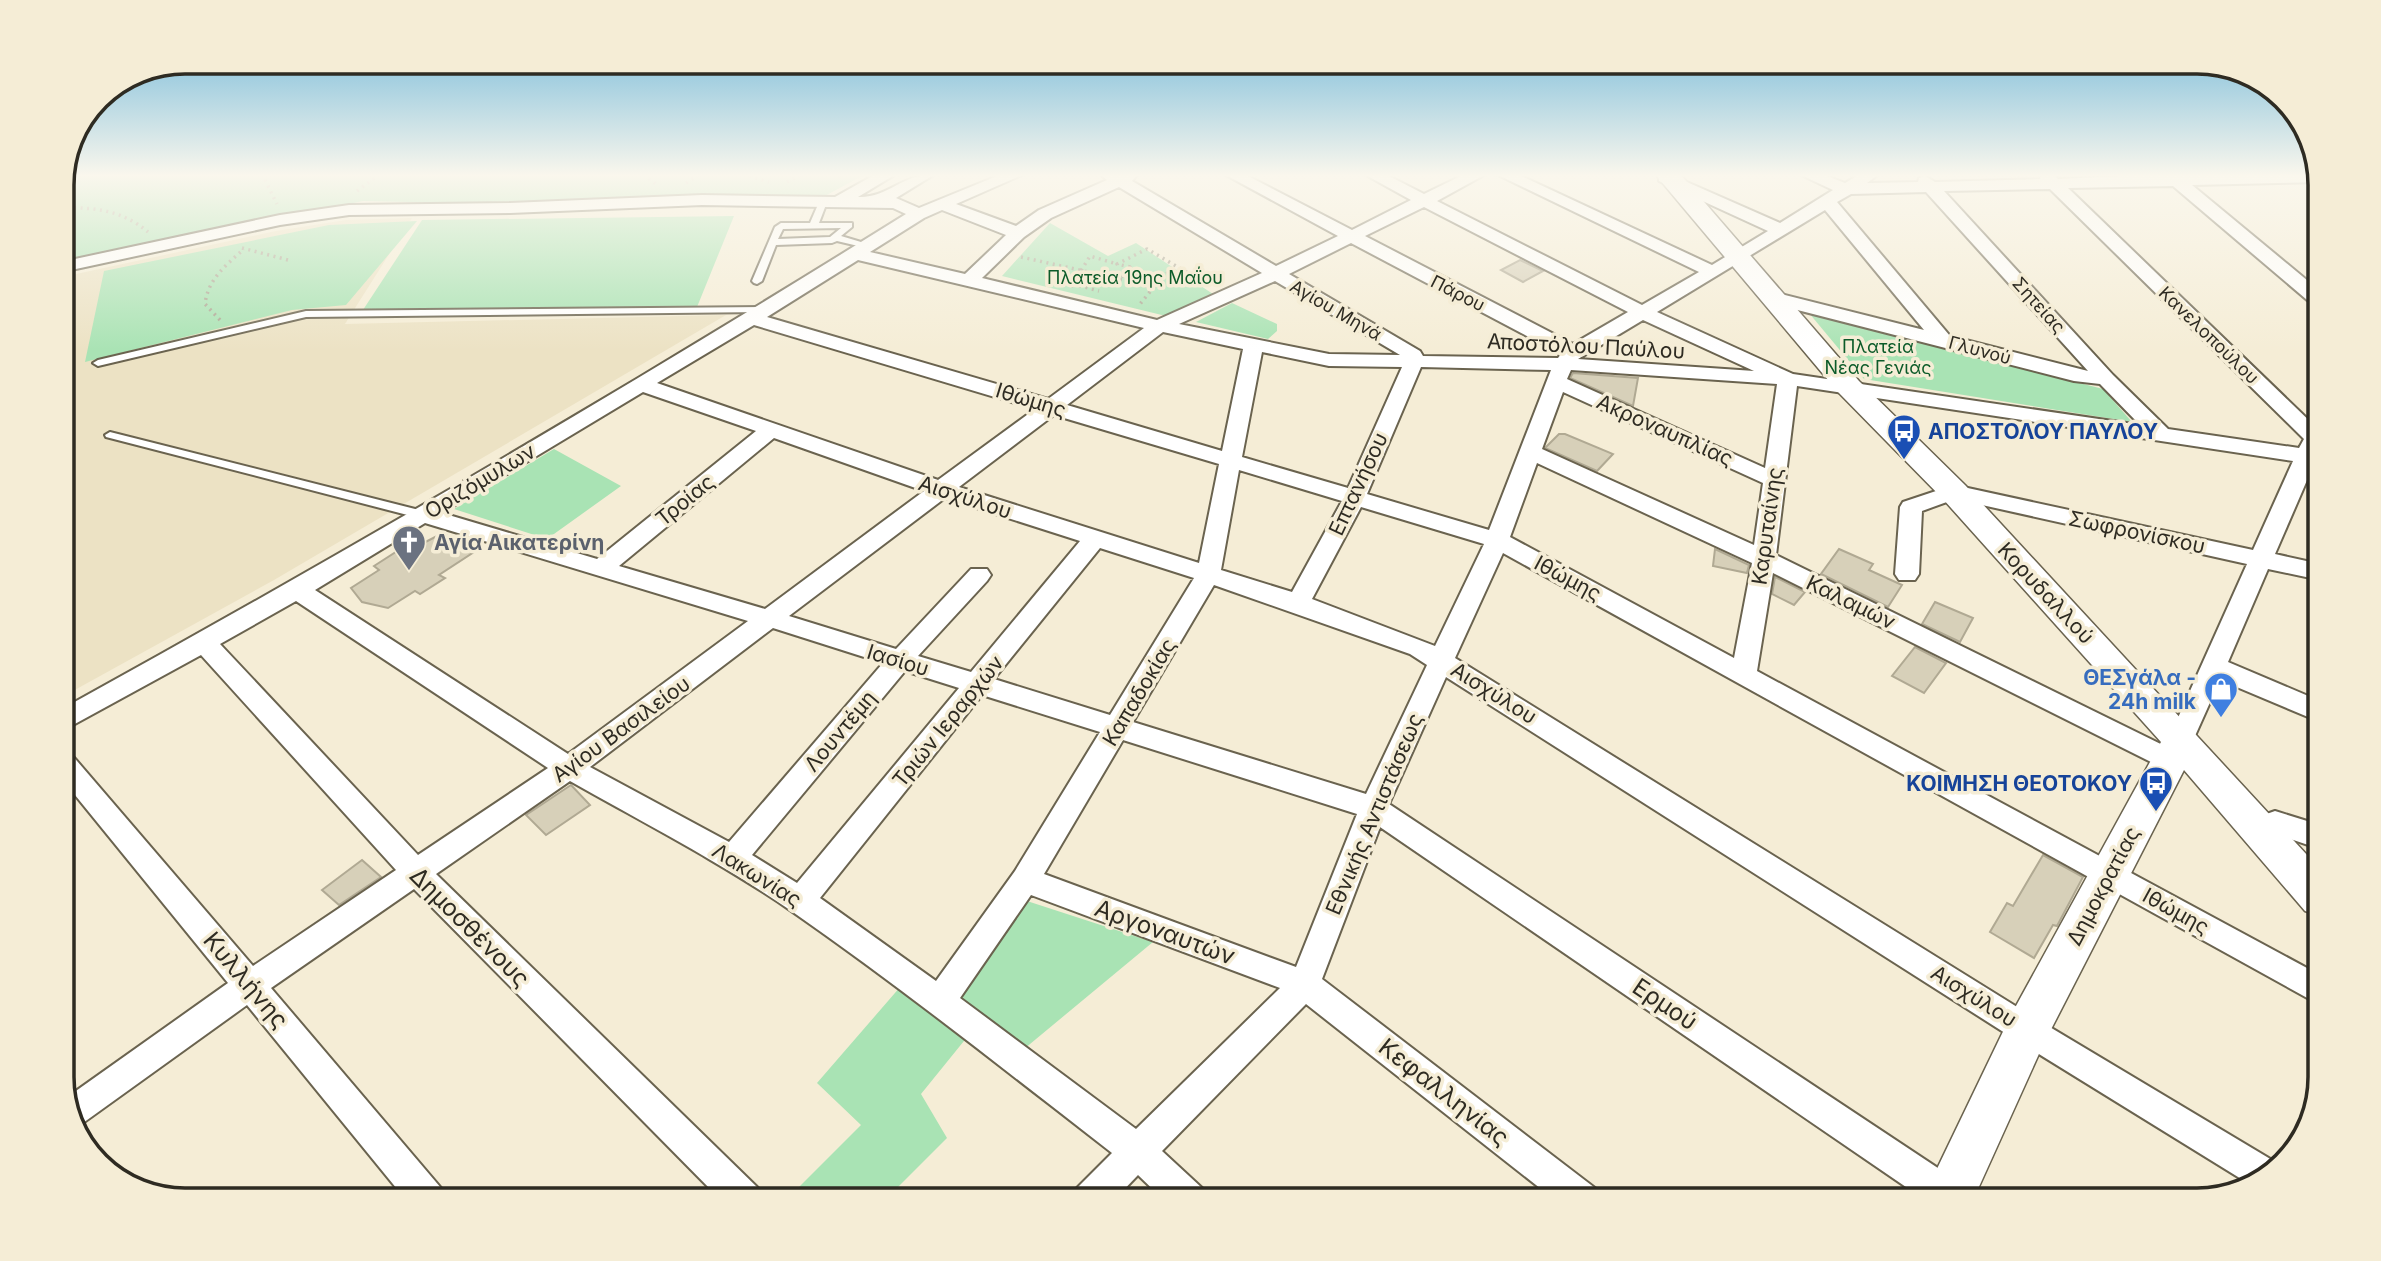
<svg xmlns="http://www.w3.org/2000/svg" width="2381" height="1261" viewBox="0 0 2381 1261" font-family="Inter,sans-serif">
<rect width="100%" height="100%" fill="#f5edd6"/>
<path fill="#ece2c4" d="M412,218L345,324L726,315L274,580L62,697V277L276,231L346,220Z"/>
<path fill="#a9e3b4" d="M63,174H866L821,198L503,204L363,201L62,264Z
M734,216L697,307L359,316L422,220Z
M417,221L346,305L292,310L85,362L104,271L329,225Z
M1050,223L1108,256L1136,243L1216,296L1170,317L1002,276Z
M1232,303L1277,324V331L1268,339L1196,322Z
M1809,313L2103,389L2132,422L1864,379Z
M554,449L621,486L547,539L454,509Z
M1027,901L1153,942L1024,1049L957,997Z
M901,986L968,1036L921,1094L947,1138L885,1200H801L794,1192L861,1125L817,1083Z"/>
<path fill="#d7d0b9" stroke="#b0a993" stroke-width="2" d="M1520,260L1543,271L1523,282L1501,270Z
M1573,373L1638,378L1633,406L1570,378Z
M1559,434H1565L1613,454L1597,471L1545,448Z
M443,533L474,552L439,575L445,578L420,594L415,591L388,608L362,602L351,588L379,570L374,566L399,550L404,553Z
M1715,549L1749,565L1747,573L1713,566Z
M1839,549L1873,564L1869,570L1902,585L1888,607L1821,574Z
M1775,577L1805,592L1794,605L1772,594Z
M1935,602L1973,618L1960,642L1922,624Z
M1915,647L1946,663L1924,693L1892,676Z
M571,785L590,805L546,835L526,815Z
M2043,855L2083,877L2057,926L2053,925L2034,958L1990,932L2007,903L2013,906Z
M362,860L381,877L339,905L322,890Z"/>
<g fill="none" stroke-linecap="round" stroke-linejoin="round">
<g stroke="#6a634f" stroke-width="4">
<path id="lane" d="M820,200L827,202L819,223H852V227L841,236L871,245V249L837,241L832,243L776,245L762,281L757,284L754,283L752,281L775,227L781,223H810ZM841,228L830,237L778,239L783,229Z
M765,307L770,310L768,312L306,317L98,366L93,363L98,360L306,311Z
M110,432L423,511L429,515L423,519L106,437L105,435Z"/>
</g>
<g stroke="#6a634f" stroke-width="4">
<path id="street" d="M876,174H896L858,197C888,198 902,174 935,174L896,198L919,208L1002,174H1024L956,204L1016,226L1039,210L1107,180L1100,174H1138L1132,181L1276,266L1338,236L1224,174H1244L1352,230L1411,200L1364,174H1385L1424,194L1465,174H1486L1437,201L1642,305L1699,272L1496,174H1517L1712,265L1768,231L1659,181V175H1671L1780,223L1833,190L1799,174H1822L1845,183L1860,174H1879L1867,183L1918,182L1919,178L1925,176L1935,182L2040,179L2041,174H2053L2058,179L2163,174H2318L2319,182L2192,185L2320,291V306L2313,305L2173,186L2068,188L2320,431V465L2314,464L2275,554L2320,564V580L2268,569L2228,662L2320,701V722L2220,680L2190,747L2181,750L2172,747L2168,740L2247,564L1955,499L1922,511L1919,574L1915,580H1899L1895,574L1900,507L1903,502L1954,485L2253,550L2293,461L1797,386L1776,555L2179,753L2183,760L2179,767L2170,771L2161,767L1773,573L1757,671L2320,975V1005L1503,553L1455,658L2038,1020L2277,1163L2258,1183L2251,1185L2016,1040L1446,677L1389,804L1968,1188L1973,1200H1925L1380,827L1322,979L1595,1188L1600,1200H1555L1306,1004L1162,1151L1202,1188L1207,1200H1164L1138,1175L1114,1200H1072L1077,1188L1112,1153C1006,1071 901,987 790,910C720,862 644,823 570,781L436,874L758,1188L763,1200H721L414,889L271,988L441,1188L446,1200H406L247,1005L76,1128L66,1098L228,983L62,779V751L71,754L253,966L396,870L201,655L62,731V709C347,552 629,387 906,214L893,208L702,205L510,213L349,215L280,225L62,272L61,262L280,215L349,205L510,203L702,195L835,197ZM1119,187L1262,273L1157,320L982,278L1024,237L1051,218ZM2050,189L2304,439L2299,448L2168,429L2113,375L1944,191ZM1926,192L2088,371L1950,336L1837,202L1851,194ZM1424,207L1628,312L1573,344L1365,236ZM942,210L1006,235L965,274L870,252L924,218ZM1825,210L1924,330L1773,292L1764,298L1766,302L2074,381L2100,384L2140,425L1793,374L1657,312ZM1351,243L1561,354L1558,358L1423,356L1420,351L1289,274ZM858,260L1144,328L1048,399L767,317ZM1275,281L1400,355L1329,354L1179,324ZM1643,320L1754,371L1578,359ZM754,325L1035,409L938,480L657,383ZM1163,332L1243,349L1222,451L1067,405ZM1262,352L1329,366L1402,367L1348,488L1242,457ZM1421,367L1551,370L1489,530L1367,494ZM1571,370L1777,384L1765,468L1567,379ZM643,392L756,431L597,559L442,513ZM1563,392L1763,483L1754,545L1542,449ZM1054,415L1219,464L1199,563L959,487ZM774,438L924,491L765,609L619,566ZM1537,463L1752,563L1734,658L1510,537ZM1239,470L1342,501L1292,592L1221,570ZM945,498L1080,541L971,672L918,656L987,581L991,575L987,569H971L896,649L789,616ZM1361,507L1484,544L1435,646L1312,599ZM425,523L748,621L568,754L315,590ZM1100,548L1194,578L1110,715L994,679ZM1214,585L1410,654L1427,665L1366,794L1133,722ZM296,601L548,768L418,855L220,644ZM773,628L883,663L729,842L590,767ZM905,671L959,688L797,883L752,855ZM982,695L1100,732L1015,871L936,981L820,898ZM1123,740L1357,814L1296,967L1044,874ZM1031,895L1280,988L1136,1129L960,998Z
M2275,811L2320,825V849L2276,834L2257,841L2247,837L2243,829L2247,821Z"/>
</g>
<g stroke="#6a634f" stroke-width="3">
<path id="secondary" d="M1655,174H1680L1859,381L1965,485L2320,869V916L2305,911L2184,770L2043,1045L1973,1200H1922L2011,1015L2161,742L1943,499L1839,393Z"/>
</g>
<path stroke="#ada795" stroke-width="3.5" stroke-dasharray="2 4.5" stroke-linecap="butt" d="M262,174L277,204
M650,174L647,177L657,185
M743,174L769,182
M833,174L843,178
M62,177L72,174
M787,182L802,174
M686,183L700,174
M357,191L380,174
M61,208C94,207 122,210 148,232
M242,248L292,261
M1021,257L1120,279L1130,267L1117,264L1147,249L1207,284
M1120,279L1153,288L1140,304
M1073,284L1099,291
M1071,287L1090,256L1117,264
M1153,288L1174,266
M220,320L205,304C208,279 226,265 244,249"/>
<use href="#lane" fill="#fff" fill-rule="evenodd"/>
<use href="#street" fill="#fff" fill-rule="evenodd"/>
<use href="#secondary" fill="#fff" fill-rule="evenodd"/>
</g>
<linearGradient id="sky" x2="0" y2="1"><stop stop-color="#5eafd6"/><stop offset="0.5" stop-color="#faf7ed"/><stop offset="1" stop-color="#faf7ed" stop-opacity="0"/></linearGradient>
<rect width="2381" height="351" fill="url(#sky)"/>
<defs>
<g id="bus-pin" transform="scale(1.75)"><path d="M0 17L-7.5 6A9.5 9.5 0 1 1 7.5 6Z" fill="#1a4fb4" stroke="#f5edd6"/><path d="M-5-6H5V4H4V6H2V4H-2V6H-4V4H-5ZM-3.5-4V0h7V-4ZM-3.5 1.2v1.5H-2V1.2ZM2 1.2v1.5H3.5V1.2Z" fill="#fff"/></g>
<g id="church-pin" transform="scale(1.75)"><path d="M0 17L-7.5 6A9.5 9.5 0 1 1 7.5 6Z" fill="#6b7280" stroke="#f5edd6"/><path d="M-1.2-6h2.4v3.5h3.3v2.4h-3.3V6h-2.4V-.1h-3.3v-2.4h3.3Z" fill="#fff"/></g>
<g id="shop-pin" transform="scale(1.75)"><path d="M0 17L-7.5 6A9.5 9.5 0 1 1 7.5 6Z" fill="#3f7fe0" stroke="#f5edd6"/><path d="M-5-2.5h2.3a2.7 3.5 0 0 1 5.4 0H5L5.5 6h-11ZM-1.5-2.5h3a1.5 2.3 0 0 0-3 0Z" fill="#fff"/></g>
</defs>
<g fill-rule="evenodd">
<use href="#bus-pin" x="1904" y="431"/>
<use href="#church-pin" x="409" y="542"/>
<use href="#shop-pin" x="2221" y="689"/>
<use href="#bus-pin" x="2156" y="783"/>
</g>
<g text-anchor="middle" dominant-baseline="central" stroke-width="7" stroke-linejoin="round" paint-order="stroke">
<g font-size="18" fill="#0c5b29" stroke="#f5edd6">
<text x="1135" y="277">Πλατεία 19ης Μαΐου</text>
<text x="1878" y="346">Πλατεία<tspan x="1878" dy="21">Νέας Γενιάς</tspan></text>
</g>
<g font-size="18" fill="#2e2b22" stroke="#f5edd6">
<text transform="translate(1458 293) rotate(27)">Πάρου</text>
<text transform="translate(2039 305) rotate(48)">Σητείας</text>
<text transform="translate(1336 310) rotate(30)">Αγίου Μηνά</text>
<text transform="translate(2209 335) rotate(44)">Κανελοπούλου</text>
<text transform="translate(1980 350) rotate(15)">Γλυνού</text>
</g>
<g font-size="21" fill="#2e2b22" stroke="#f5edd6">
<text transform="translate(1586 346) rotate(3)">Αποστόλου Παύλου</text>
<text transform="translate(1031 400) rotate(17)">Ιθώμης</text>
<text transform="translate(1665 430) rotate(24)">Ακροναυπλίας</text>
<text transform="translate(480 481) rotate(-31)">Οριζόμυλων</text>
<text transform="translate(1358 484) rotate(-65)">Επτανήσου</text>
<text transform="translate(965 497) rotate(18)">Αισχύλου</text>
<text transform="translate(685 500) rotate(-39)">Τροίας</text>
<text transform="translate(1767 526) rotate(-82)">Καρυταίνης</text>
<text transform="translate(2137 532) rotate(12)">Σωφρονίσκου</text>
<text transform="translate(1568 578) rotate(28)">Ιθώμης</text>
<text transform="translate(2046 593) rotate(47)">Κορυδαλλού</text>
<text transform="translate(1851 602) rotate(26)">Καλαμών</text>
<text transform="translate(898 660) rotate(17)">Ιασίου</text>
<text transform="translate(1139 692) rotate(-59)">Καπαδοκίας</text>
<text transform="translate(1494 693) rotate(32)">Αισχύλου</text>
<text transform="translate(948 721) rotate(-51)">Τριών Ιεραρχών</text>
<text transform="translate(621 729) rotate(-36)">Αγίου Βασιλείου</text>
<text transform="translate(840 731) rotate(-50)">Λουντέμη</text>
<text transform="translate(1374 814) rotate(-67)">Εθνικής Αντιστάσεως</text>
<text transform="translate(757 875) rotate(32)">Λακωνίας</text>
<text transform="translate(2103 886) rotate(-62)">Δημοκρατίας</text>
<text transform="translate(2176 911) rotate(29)">Ιθώμης</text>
<text transform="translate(1974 996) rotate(32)">Αισχύλου</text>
</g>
<g font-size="21" font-weight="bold" fill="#164399" stroke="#f5edd6" text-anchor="start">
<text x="1928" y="431">ΑΠΟΣΤΟΛΟΥ ΠΑΥΛΟΥ</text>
<text x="2132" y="783" text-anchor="end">ΚΟΙΜΗΣΗ ΘΕΟΤΟΚΟΥ</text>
</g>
<g font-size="21" font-weight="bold" fill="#5b616d" stroke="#f5edd6" text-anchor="start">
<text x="434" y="542">Αγία Αικατερίνη</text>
</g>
<g font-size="21" font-weight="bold" fill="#366cbe" stroke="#f5edd6" text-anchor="end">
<text x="2196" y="677">ΘΕΣγάλα -<tspan x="2196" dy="24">24h milk</tspan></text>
</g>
<g font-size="24" fill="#2e2b22" stroke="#f5edd6">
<text transform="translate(470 927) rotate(45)">Δημοσθένους</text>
<text transform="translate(1165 932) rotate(20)">Αργοναυτών</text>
<text transform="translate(246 980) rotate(50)">Κυλλήνης</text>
<text transform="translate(1665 1004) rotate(34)">Ερμού</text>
<text transform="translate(1444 1092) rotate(38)">Κεφαλληνίας</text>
</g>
</g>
<path d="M0 0H2381V1261H0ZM185 74H2197A111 111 0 0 1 2308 185V1077A111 111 0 0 1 2197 1188H185A111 111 0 0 1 74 1077V185A111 111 0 0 1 185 74Z" fill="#f5edd6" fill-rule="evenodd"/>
<path fill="none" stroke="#2e2b22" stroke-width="3.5" d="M185 74H2197A111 111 0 0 1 2308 185V1077A111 111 0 0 1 2197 1188H185A111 111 0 0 1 74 1077V185A111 111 0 0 1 185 74Z"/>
</svg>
